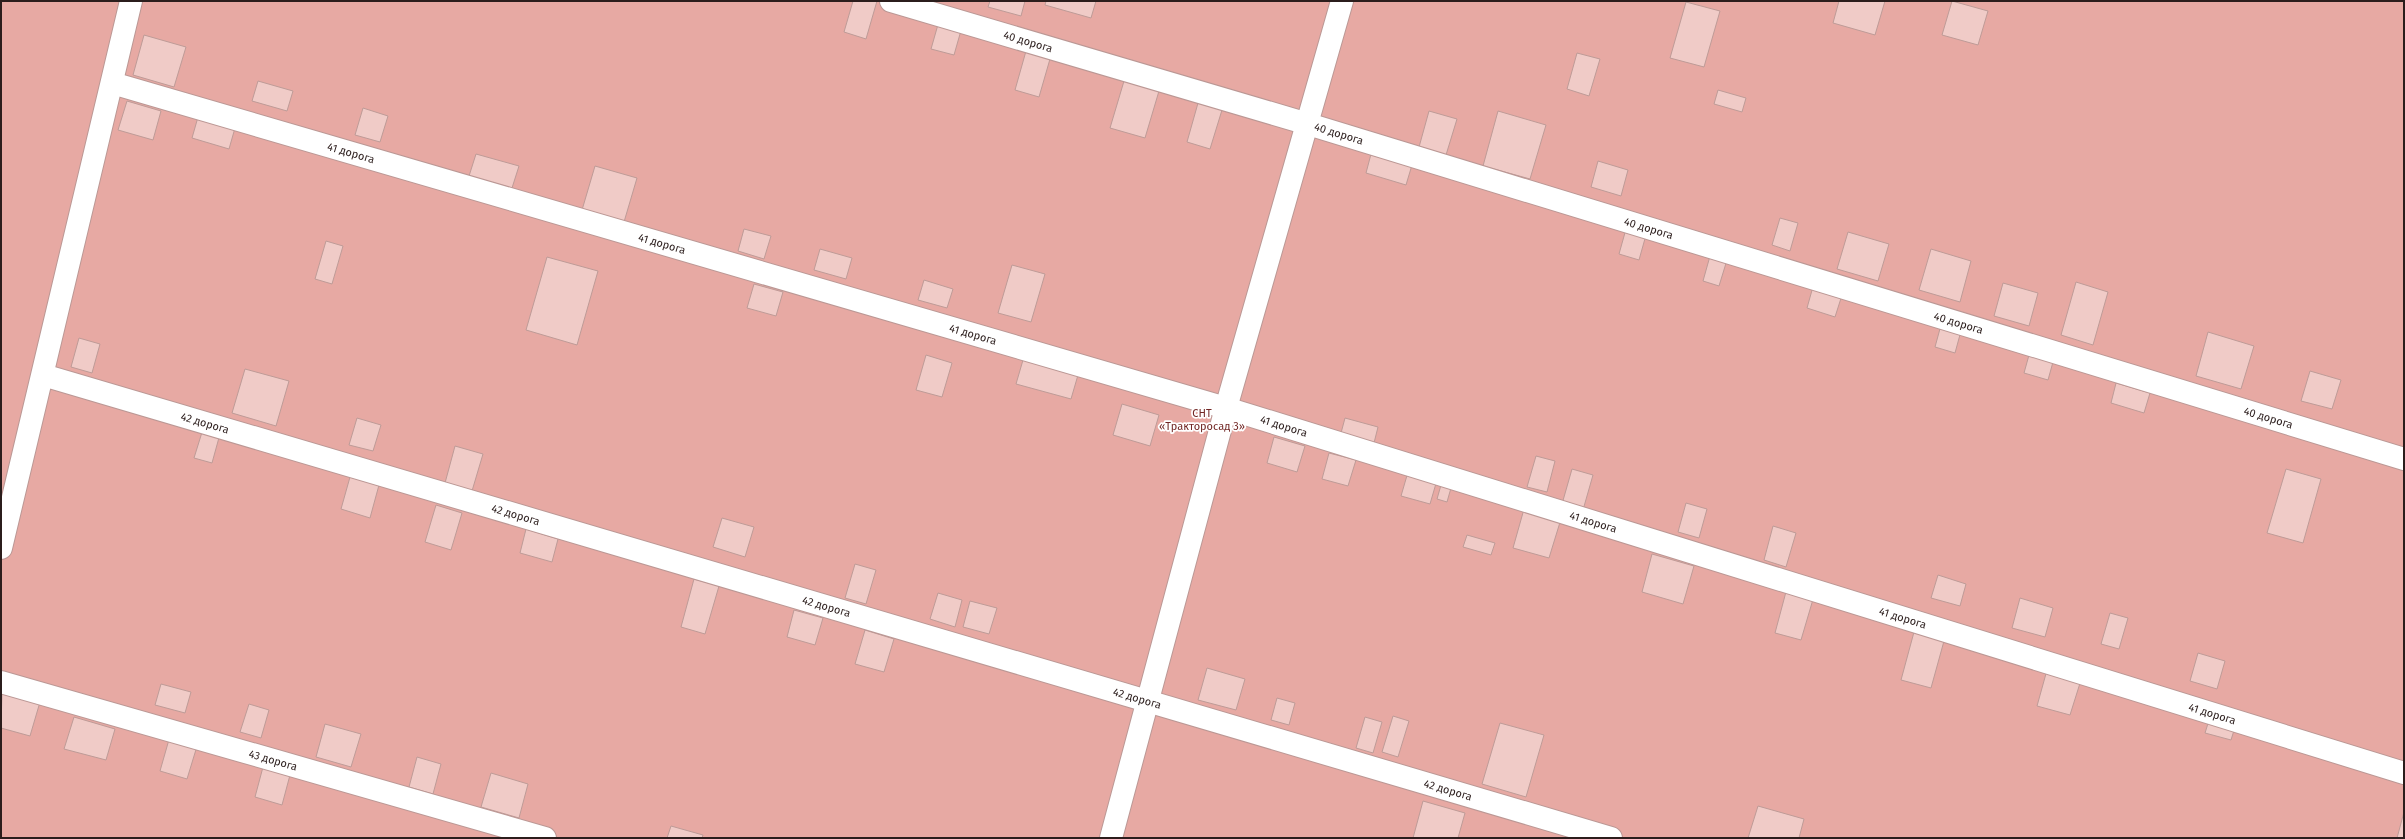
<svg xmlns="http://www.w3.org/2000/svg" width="2405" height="839" viewBox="0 0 2405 839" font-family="'Fira Sans',sans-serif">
<rect width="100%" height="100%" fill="#fee7e4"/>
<path fill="#e7a9a3" d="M1,1H2404V838H1Z"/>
<path fill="#f0cbc7" stroke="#be9b97" d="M853,1H877L866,39L844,32Z
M990,1H1025L1021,16L988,7Z
M1046,1H1096L1091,18L1045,5Z
M1839,1H1885L1875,35L1833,23Z
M1952,1L1988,11L1978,45L1942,35Z
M1686,2L1720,11L1704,67L1670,58Z
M939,21L962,27L954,55L931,49Z
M144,35L186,47L174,87L133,75Z
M1026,51L1050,59L1039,97L1015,90Z
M1577,53L1600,59L1589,96L1567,89Z
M258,81L293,91L287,111L252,101Z
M1124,81L1159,91L1145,138L1110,128Z
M1718,90L1746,98L1742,112L1714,104Z
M127,101L161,111L153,140L118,130Z
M1198,103L1222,110L1210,149L1187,142Z
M363,108L388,116L380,142L355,135Z
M1429,111L1457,119L1446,155L1419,147Z
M1498,111L1546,125L1530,179L1483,166Z
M198,117L235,128L229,149L192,138Z
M476,154L519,166L512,188L469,176Z
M1371,154L1412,165L1406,185L1366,173Z
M1598,161L1628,170L1621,196L1591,187Z
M595,166L637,178L624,222L582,210Z
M1780,218L1798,223L1790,251L1772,245Z
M744,229L771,236L764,259L738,251Z
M1626,229L1646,235L1639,260L1619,254Z
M1848,232L1889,244L1878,281L1837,269Z
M326,241L343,246L332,284L315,279Z
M820,249L852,258L846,279L814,270Z
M1931,249L1971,261L1960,302L1919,290Z
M1710,256L1727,260L1719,286L1703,281Z
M547,257L598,271L577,345L526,330Z
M1012,265L1045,274L1031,322L998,313Z
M924,280L953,289L947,308L918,300Z
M2076,282L2108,292L2093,345L2061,335Z
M1814,283L1843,292L1835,317L1807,308Z
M2003,283L2038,293L2029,326L1994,316Z
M754,284L783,292L776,316L747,308Z
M1941,325L1961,331L1955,353L1935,347Z
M2208,332L2254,346L2241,389L2196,376Z
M79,338L100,344L92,373L71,367Z
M926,355L952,363L942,397L916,390Z
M2029,355L2053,362L2048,380L2024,373Z
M1023,360L1078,375L1071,399L1016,384Z
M245,369L289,381L276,426L232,413Z
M2310,371L2341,380L2332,409L2301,401Z
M2116,383L2150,393L2144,413L2111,403Z
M1122,404L1159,415L1150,446L1113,435Z
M357,418L381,425L373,451L349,445Z
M1345,418L1378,427L1374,443L1341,433Z
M203,429L220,434L212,463L194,458Z
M1274,437L1305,446L1297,472L1267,463Z
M455,446L483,454L472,491L445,483Z
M1329,453L1356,460L1348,486L1322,479Z
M1536,456L1555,461L1547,492L1527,487Z
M1572,469L1593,475L1583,510L1562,504Z
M2286,469L2321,479L2303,543L2267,533Z
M1408,472L1437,480L1430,504L1401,496Z
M350,477L379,485L370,518L341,509Z
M1441,485L1451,488L1447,502L1437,499Z
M1686,503L1707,509L1699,538L1678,532Z
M436,505L462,513L451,550L425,542Z
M1524,509L1561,519L1549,558L1513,548Z
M722,518L754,527L745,557L713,547Z
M1773,526L1796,533L1786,567L1764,560Z
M526,529L558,539L552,562L520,553Z
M1467,535L1495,543L1491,555L1463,547Z
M1652,554L1694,566L1683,604L1642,592Z
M855,564L876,570L866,604L845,598Z
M1938,575L1966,584L1960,606L1931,598Z
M694,579L719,586L705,634L681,627Z
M1787,588L1814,596L1801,640L1775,633Z
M938,593L962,600L955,627L930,619Z
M2020,598L2053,608L2045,637L2012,628Z
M970,601L997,608L989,634L963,627Z
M794,610L823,618L815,645L787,637Z
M2110,613L2128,618L2119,649L2101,644Z
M865,630L894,639L884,672L855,664Z
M1914,632L1944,641L1931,688L1901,680Z
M2198,653L2225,661L2217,689L2190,681Z
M1207,668L1245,679L1236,710L1198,700Z
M2047,670L2081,680L2070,715L2037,706Z
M161,684L191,692L185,713L155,705Z
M2,691L40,702L30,736L1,728Z
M1277,698L1295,703L1289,725L1271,720Z
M249,704L269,710L261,738L240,732Z
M1393,716L1409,721L1398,757L1382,752Z
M74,717L115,729L106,760L64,749Z
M1365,717L1382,722L1373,753L1356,748Z
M2210,717L2236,724L2231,740L2205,733Z
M1500,723L1544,735L1526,797L1482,784Z
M325,724L361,734L351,767L316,757Z
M170,736L198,743L187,779L160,771Z
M417,757L441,764L433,794L409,787Z
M263,767L290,775L282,805L255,797Z
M491,773L528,784L519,818L481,807Z
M1423,801L1465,813L1458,838H1413Z
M1758,806L1804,819L1799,838H1748Z
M2404,812V838H2397Z
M671,826L703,835L702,838H667Z"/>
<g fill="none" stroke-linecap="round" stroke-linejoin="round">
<g stroke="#bb9895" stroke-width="24">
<g id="minor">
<path id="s1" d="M891,1L1308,124L2404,459"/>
<path id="s2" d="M112,83L1226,408L2404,773"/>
<path id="s3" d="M43,375L1611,838"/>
<path d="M1,548L131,1"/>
<path id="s4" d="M1,682L545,838"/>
<path d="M1111,838L1226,408L1342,1"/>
</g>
</g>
<use href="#minor" stroke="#fff" stroke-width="22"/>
</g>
<g text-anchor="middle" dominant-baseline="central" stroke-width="3.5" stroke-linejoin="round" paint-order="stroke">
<g font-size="11" fill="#2b1d1c" stroke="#fff">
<text stroke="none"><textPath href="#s1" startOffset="143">40 дорога</textPath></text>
<text stroke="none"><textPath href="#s1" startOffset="467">40 дорога</textPath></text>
<text stroke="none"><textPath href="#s2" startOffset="249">41 дорога</textPath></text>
<text stroke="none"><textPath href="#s1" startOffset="791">40 дорога</textPath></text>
<text stroke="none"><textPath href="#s2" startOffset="573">41 дорога</textPath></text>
<text stroke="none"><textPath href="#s1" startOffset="1115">40 дорога</textPath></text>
<text stroke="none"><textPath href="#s2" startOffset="897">41 дорога</textPath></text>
<text stroke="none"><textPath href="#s1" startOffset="1439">40 дорога</textPath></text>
<text stroke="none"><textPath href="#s3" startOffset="169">42 дорога</textPath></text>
<text stroke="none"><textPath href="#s2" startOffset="1221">41 дорога</textPath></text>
<text stroke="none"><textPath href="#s3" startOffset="493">42 дорога</textPath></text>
<text stroke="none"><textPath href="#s2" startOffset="1545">41 дорога</textPath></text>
<text stroke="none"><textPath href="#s3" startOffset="817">42 дорога</textPath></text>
<text stroke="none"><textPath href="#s2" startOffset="1869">41 дорога</textPath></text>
<text stroke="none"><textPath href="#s3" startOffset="1141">42 дорога</textPath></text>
<text stroke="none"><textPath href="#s2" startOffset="2193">41 дорога</textPath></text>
<text stroke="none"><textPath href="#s4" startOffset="283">43 дорога</textPath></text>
<text stroke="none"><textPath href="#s3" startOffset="1465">42 дорога</textPath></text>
</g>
<g font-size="11" fill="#722725" stroke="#fff">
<text x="1202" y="413">СНТ<tspan x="1202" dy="13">«Тракторосад 3»</tspan></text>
</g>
</g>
<rect width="2405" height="839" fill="none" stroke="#2b1d1c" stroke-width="4"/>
</svg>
